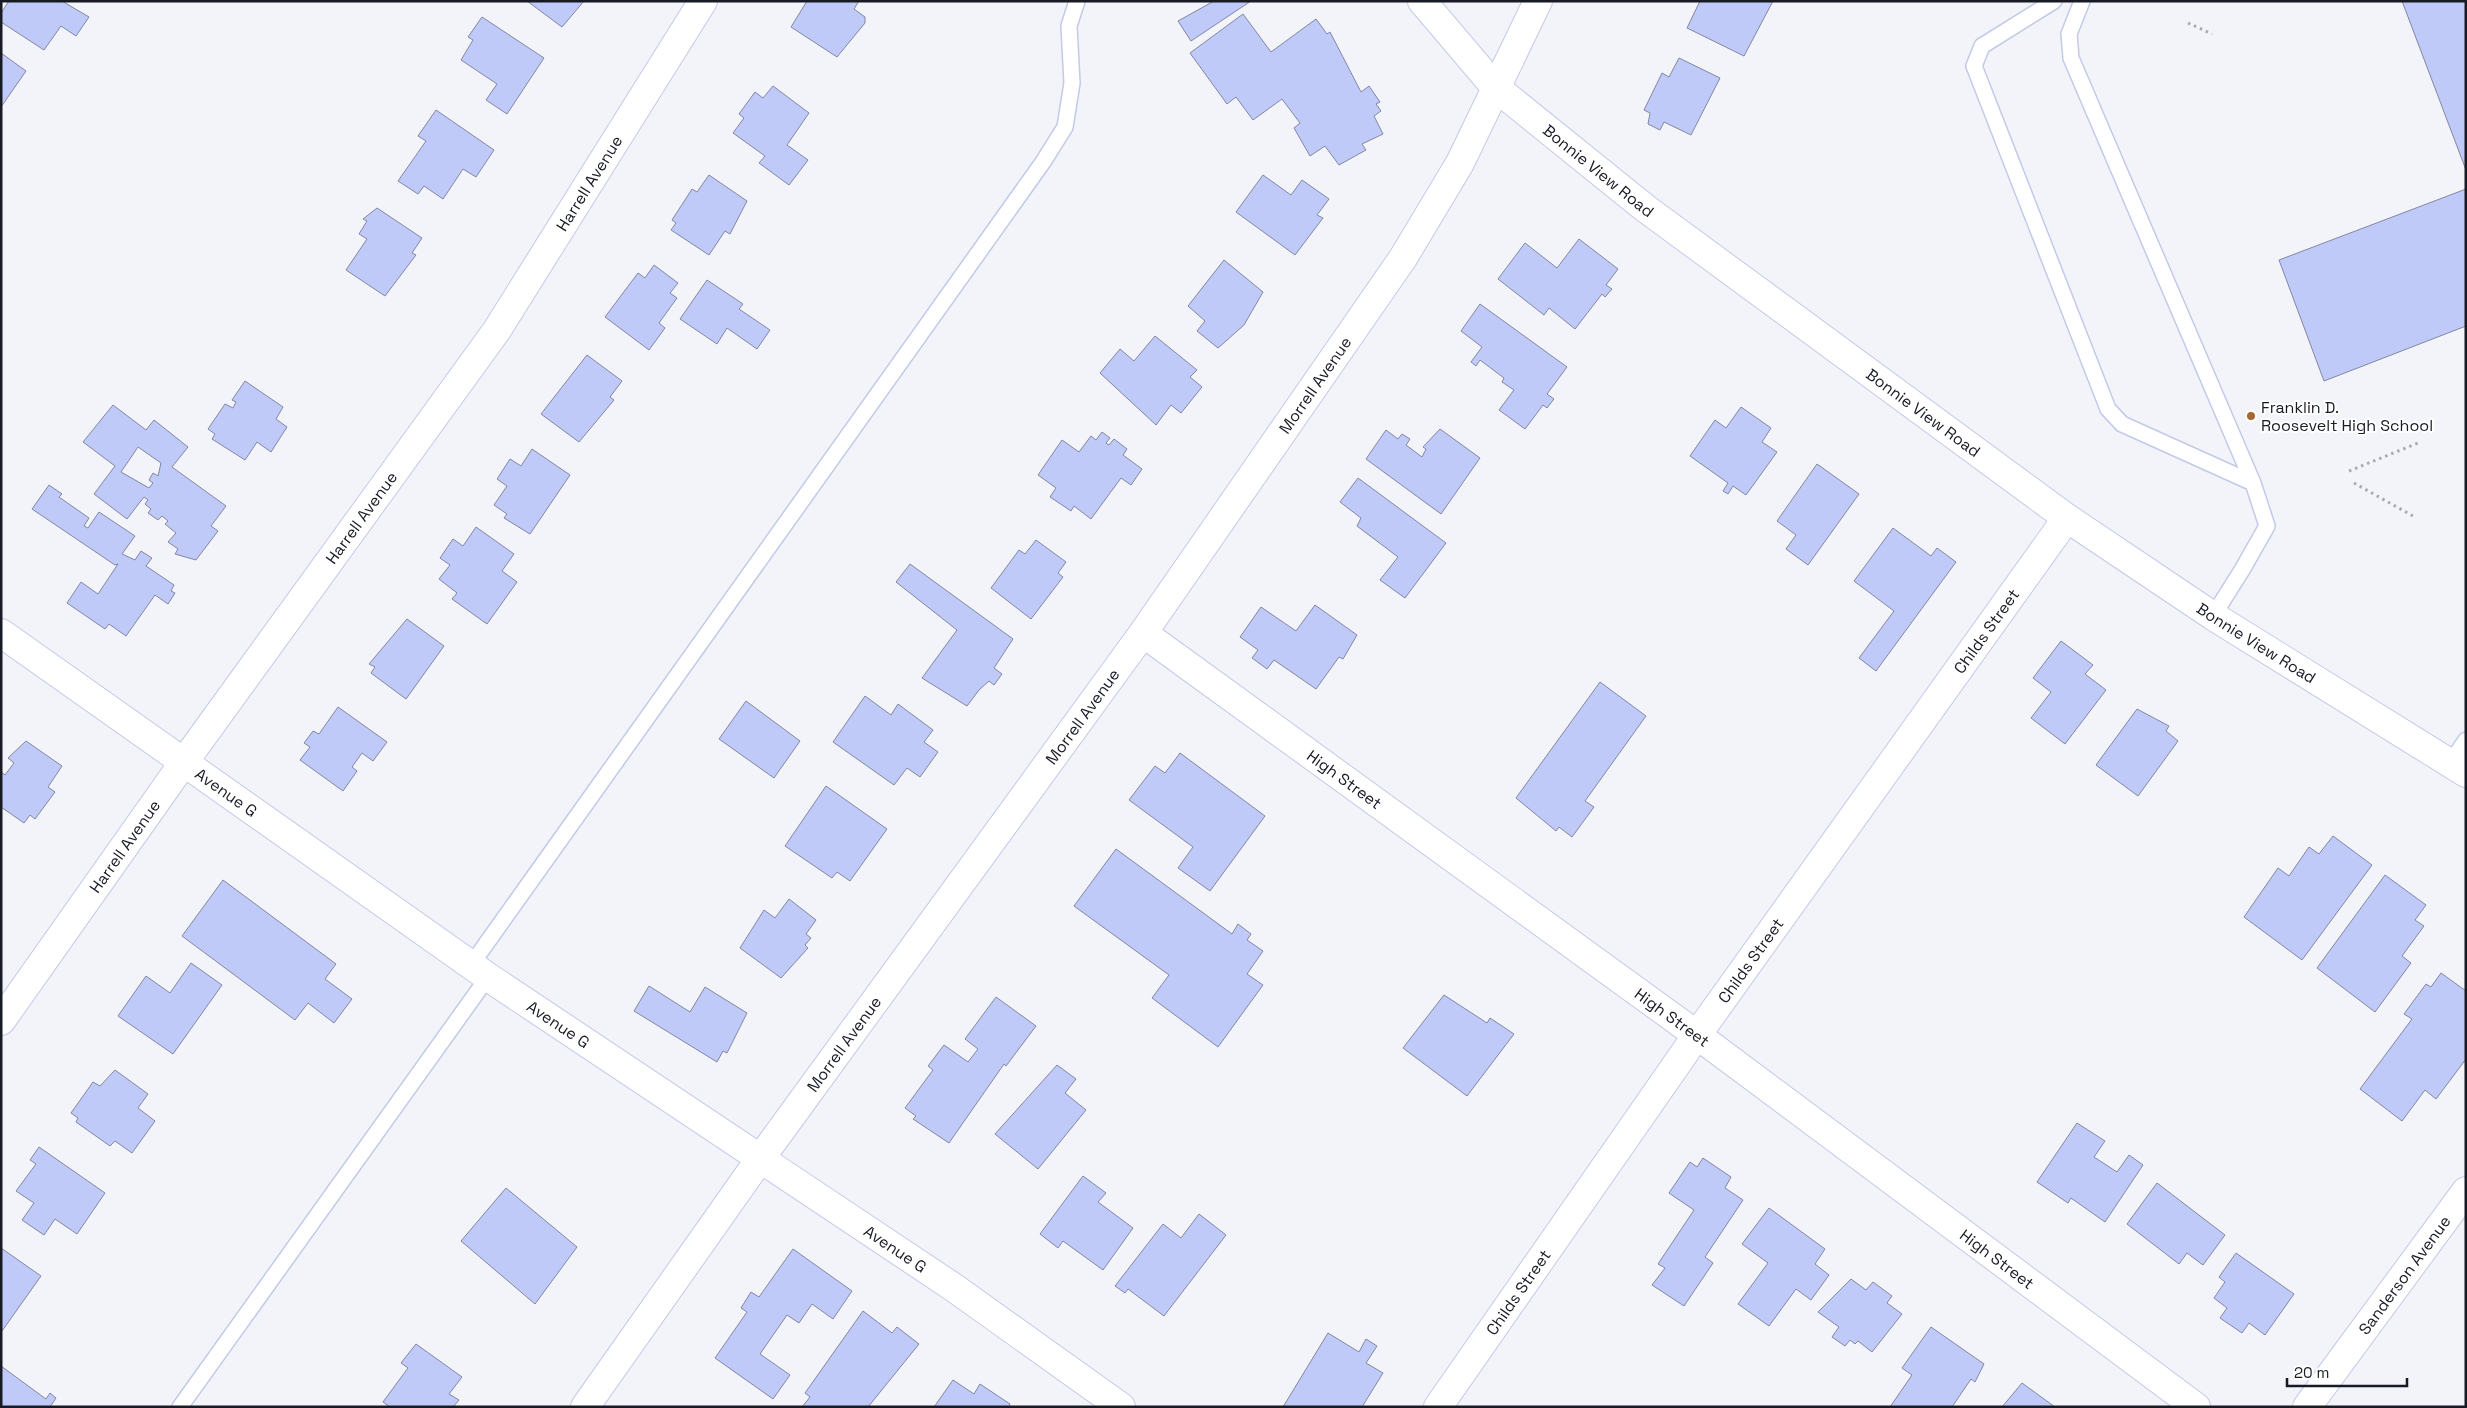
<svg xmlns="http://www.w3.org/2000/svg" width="2467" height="1408" viewBox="0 0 2467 1408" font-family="'Space Grotesk',sans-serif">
<rect width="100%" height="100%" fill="#f2f4fa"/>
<path fill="#c0caf9" stroke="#8187a3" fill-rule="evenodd" d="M9,1H62L89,17L76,36L61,26L44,50L1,22V13Z
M527,1H584L562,27Z
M807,1H859L854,9L865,17V23L837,57L791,27Z
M1214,1H1251L1191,41L1178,21Z
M1700,1H1773L1744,56L1687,28Z
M2402,1H2466V170Z
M1243,14L1271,52L1316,19L1327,34L1330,32L1361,92L1369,86L1380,102L1376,104L1381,111L1374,116L1383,134L1362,144L1366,150L1339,165L1325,146L1310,156L1294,128L1300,123L1282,99L1253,120L1236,97L1227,104L1190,53Z
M482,17L544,58L507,114L486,100L497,84L461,60L473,40L468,37Z
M1,53L26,71L1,107Z
M1679,58L1720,78L1691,135L1664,122L1660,130L1648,124L1650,113L1644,110L1662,73L1669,77Z
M773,86L809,113L787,145L808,160L789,185L759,163L765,156L733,133L744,118L739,114L755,92L763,98Z
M436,110L494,150L476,177L463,169L443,199L424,186L418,194L398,181L426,141L418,136Z
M709,175L747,201L730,234L725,231L709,255L671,230L676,223L672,220L692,189L697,192Z
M1263,175L1291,195L1302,180L1329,199L1317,215L1323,218L1295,255L1236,212Z
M2466,189V326L2324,381L2279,260Z
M377,208L422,238L412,253L416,255L385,296L346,270L367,239L359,234L367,221L363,219Z
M1579,239L1618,269L1606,285L1612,289L1605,297L1602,294L1575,329L1549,308L1544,315L1498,279L1525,243L1557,268Z
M1224,260L1263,292L1244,325L1218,348L1197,331L1205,321L1188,306Z
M654,265L678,283L670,293L677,298L659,323L665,328L649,350L605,317L638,273L645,278Z
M707,280L743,304L739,309L770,330L757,349L727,328L717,344L680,319Z
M1480,304L1567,367L1547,394L1554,399L1547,408L1543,405L1525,429L1499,410L1514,390L1502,382L1504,378L1480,360L1476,366L1471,362L1482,347L1461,331Z
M1155,336L1197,370L1190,377L1202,387L1181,413L1171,405L1156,425L1100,373L1120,349L1134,361Z
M587,355L622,381L610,397L614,400L579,442L541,414Z
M245,381L283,407L276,419L287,427L271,452L257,442L245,460L212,439L215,434L208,429L225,404L233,408L236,402L232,400Z
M113,405L146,430L154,420L188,447L172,467L226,506L211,526L218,531L196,560L175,554L178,549L168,542L176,533L165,524L168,521L162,516L158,520L148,513L151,509L145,504L148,500L144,497L127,519L94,494L115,466L83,442ZM138,447L161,463L158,476L153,473L149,480L153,483L149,488L121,472Z
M1741,407L1771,428L1762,442L1777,452L1746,495L1733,486L1728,494L1723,491L1728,483L1690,456L1715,420L1726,428Z
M1440,429L1480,458L1441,514L1366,459L1386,430L1398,439L1402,434L1410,439L1406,445L1422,457L1426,449L1423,447Z
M1102,432L1110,438L1106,443L1109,445L1114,439L1127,449L1123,455L1142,469L1131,485L1121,478L1091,519L1074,506L1071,511L1050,497L1056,488L1038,475L1062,440L1079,452L1091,436L1096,440Z
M532,449L570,475L530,534L504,518L507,514L494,505L507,486L497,479L510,459L521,466Z
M1817,464L1859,494L1808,565L1786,549L1796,535L1777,521Z
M1358,478L1446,543L1405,598L1380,580L1398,557L1357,526L1361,518L1340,502Z
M49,485L62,494L59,497L89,518L84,526L88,528L99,512L135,536L122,554L135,560L141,551L152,558L146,566L174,585L171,591L175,593L168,604L155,595L126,636L109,624L105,629L67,603L81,582L98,594L118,564L115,565L32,509Z
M476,527L514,554L502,571L517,582L487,624L452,599L457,593L439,579L450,565L440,558L453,539L463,546Z
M1893,528L1931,556L1937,548L1956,562L1876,671L1859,658L1894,611L1854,581Z
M1036,540L1066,562L1058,573L1063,577L1031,619L991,588L1019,550L1025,554Z
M910,564L1013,639L994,668L1002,674L994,685L989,681L979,690L967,706L922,678L957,630L896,582Z
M1315,605L1357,635L1343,659L1339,657L1316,689L1274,660L1267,669L1252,658L1258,650L1240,637L1261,607L1296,631Z
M407,619L444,646L406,699L371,673L375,667L369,664Z
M2061,641L2093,665L2085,674L2106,690L2065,744L2031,718L2051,692L2033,678Z
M1600,682L1646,716L1585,801L1594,807L1572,837L1559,827L1556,831L1516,798Z
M865,696L891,715L898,704L933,730L924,742L938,752L920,777L907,768L894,785L833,742Z
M746,701L800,741L774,778L719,739Z
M338,707L387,742L373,761L362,753L352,767L357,771L343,791L300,760L310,747L304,743L313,731L319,734Z
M2137,709L2169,726L2166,731L2178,741L2138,796L2096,765Z
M26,741L62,766L48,787L55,792L35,819L30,815L24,823L1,807V772L5,775L14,763L8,758Z
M1180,753L1265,816L1210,891L1178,868L1193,847L1129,800L1155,766L1165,773Z
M826,786L887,829L850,881L837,872L832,878L785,846Z
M2333,836L2372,865L2302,960L2244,917L2278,868L2289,876L2309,847L2319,854Z
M1116,849L1232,934L1238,924L1251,934L1247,940L1263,951L1247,974L1263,985L1218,1047L1152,998L1169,975L1074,906Z
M2385,875L2426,905L2415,920L2424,926L2402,956L2411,963L2375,1012L2317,968Z
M223,880L336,964L325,979L352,999L334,1023L308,1003L295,1020L182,936Z
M789,899L816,920L806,934L811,938L805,945L808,948L781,978L740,948L764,910L775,918Z
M191,963L222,985L173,1054L118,1016L146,976L170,993Z
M2441,973L2466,991V1059L2436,1099L2425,1090L2402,1121L2360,1089L2412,1019L2404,1014L2426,984L2431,987Z
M649,986L690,1012L705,987L747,1013L727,1053L723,1051L717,1062L634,1011Z
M1444,995L1487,1023L1490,1018L1514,1034L1467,1096L1403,1048Z
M996,997L1036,1026L1006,1066L1004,1064L949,1143L913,1119L916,1116L905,1108L933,1070L928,1066L944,1045L968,1062L978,1049L965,1039Z
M1057,1065L1076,1079L1065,1093L1086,1110L1038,1169L995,1134Z
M115,1070L148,1094L138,1108L155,1121L132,1153L115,1141L110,1146L76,1122L78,1118L71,1113L93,1082L100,1086Z
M2077,1123L2105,1141L2094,1157L2117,1172L2129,1155L2143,1165L2105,1222L2071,1198L2068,1203L2037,1182Z
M39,1147L105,1193L77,1234L55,1219L44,1235L22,1220L34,1203L16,1191L36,1164L30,1160Z
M1703,1158L1731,1177L1725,1188L1743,1200L1705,1257L1713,1263L1684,1306L1652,1285L1665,1268L1658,1264L1694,1210L1669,1193L1690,1162L1697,1167Z
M1083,1176L1106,1193L1098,1202L1133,1228L1103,1270L1063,1241L1058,1248L1040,1234Z
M2157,1183L2225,1235L2203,1265L2187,1253L2179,1264L2127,1224Z
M506,1188L577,1247L535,1304L461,1241Z
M1769,1208L1825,1249L1815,1264L1829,1275L1811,1300L1796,1289L1769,1326L1738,1304L1768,1263L1742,1244Z
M1199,1214L1226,1235L1164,1316L1128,1289L1125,1293L1115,1286L1163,1224L1181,1238Z
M1,1248L41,1276L2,1331L1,1330Z
M793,1249L852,1291L833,1319L812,1304L799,1323L787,1315L760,1354L790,1375L773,1399L715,1358L747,1312L741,1308L751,1292L759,1297Z
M2236,1253L2294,1294L2265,1335L2249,1323L2242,1333L2220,1318L2227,1308L2214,1298L2225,1282L2219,1277Z
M1851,1279L1866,1290L1873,1282L1892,1296L1887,1303L1902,1314L1872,1352L1858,1341L1855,1344L1850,1340L1845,1346L1832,1337L1839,1327L1818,1312Z
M863,1311L892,1333L897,1327L919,1344L868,1407H802L810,1397L805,1393Z
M1931,1327L1984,1364L1975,1382L1971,1379L1952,1407H1890L1912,1375L1902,1368Z
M1328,1333L1359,1352L1366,1339L1377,1346L1366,1363L1383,1373L1362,1407H1283Z
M416,1344L462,1377L449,1394L459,1400L453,1407H390L383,1402L408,1368L401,1363Z
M1,1366L46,1399L50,1393L56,1398L50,1407H1Z
M953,1380L974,1394L980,1384L1010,1404L1009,1407H934Z
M2022,1383L2055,1407H2002Z"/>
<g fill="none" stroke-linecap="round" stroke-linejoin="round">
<g stroke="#c3cae8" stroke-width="18">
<path id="lane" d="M2054,1L1982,46L1974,66L2108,409L2122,424L2253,483
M2082,1L2069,34L2071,58L2253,483L2267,526L2242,570L2213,616
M2450,764L2466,740
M471,965L1043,162L1065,127L1072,83L1069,26L1077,1
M180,1407L488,977"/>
</g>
<g stroke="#c3cae8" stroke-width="30">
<g id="street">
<path id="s1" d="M1,633L488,977L953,1287L1121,1407"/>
<path id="s2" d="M1143,633L1697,1035L2196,1407"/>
<path id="s3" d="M1,1021L184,762L497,330L703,1"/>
<path id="s4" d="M1438,1407L1697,1035L2067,518"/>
<path id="s5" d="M2307,1407L2466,1191"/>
</g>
</g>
<g stroke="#c3cae8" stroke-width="30">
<g id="secondary">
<path id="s6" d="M1422,1L1495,87L1645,208L2067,518L2213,616L2466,773"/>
<path id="s7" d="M585,1407L760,1159L1143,633L1403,258L1460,163L1538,1"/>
</g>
</g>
<path stroke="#a9abb2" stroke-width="3" stroke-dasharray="2.5 4" stroke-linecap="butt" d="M2188,23L2212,34
M2349,471L2418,443
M2354,483L2413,516"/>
<use href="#lane" stroke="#fff" stroke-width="15"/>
<use href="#street" stroke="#fff" stroke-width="28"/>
<use href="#secondary" stroke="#fff" stroke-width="28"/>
</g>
<circle fill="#a76730" stroke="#fff" stroke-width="2" cx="2251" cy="416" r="5"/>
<g text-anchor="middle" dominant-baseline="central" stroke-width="4" stroke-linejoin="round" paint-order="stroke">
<g font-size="16" fill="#181a24" stroke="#fff">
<text stroke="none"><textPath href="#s6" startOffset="246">Bonnie View Road</textPath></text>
<text stroke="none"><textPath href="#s3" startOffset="1024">Harrell Avenue</textPath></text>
<text stroke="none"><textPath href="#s7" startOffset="1256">Morrell Avenue</textPath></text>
<text stroke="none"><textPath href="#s6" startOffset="651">Bonnie View Road</textPath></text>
<text stroke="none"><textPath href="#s3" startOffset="619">Harrell Avenue</textPath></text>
<text stroke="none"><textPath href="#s4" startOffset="950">Childs Street</textPath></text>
<text stroke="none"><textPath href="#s6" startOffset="1056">Bonnie View Road</textPath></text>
<text stroke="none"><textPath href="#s7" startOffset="851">Morrell Avenue</textPath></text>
<text stroke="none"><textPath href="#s2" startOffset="249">High Street</textPath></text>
<text stroke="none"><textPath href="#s1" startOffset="276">Avenue G</textPath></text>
<text stroke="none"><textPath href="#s3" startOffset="214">Harrell Avenue</textPath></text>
<text stroke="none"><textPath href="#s4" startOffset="545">Childs Street</textPath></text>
<text stroke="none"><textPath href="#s2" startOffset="654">High Street</textPath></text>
<text stroke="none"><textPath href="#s1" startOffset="681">Avenue G</textPath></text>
<text stroke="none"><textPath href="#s7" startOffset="446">Morrell Avenue</textPath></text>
<text stroke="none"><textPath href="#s1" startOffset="1086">Avenue G</textPath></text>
<text stroke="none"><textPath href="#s2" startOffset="1059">High Street</textPath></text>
<text stroke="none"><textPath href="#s5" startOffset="164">Sanderson Avenue</textPath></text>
<text stroke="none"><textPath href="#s4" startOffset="140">Childs Street</textPath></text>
</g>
<g font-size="16" fill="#181a24" stroke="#fff" text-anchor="start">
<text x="2261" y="407">Franklin D.<tspan x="2261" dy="18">Roosevelt High School</tspan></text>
</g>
</g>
<rect width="2467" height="1408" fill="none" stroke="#181a24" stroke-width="5"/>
<path d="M2287 1378v8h120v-8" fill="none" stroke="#181a24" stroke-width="2.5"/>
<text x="2294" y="1378" font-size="15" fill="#181a24" stroke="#ffffff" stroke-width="4" paint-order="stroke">20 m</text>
</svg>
